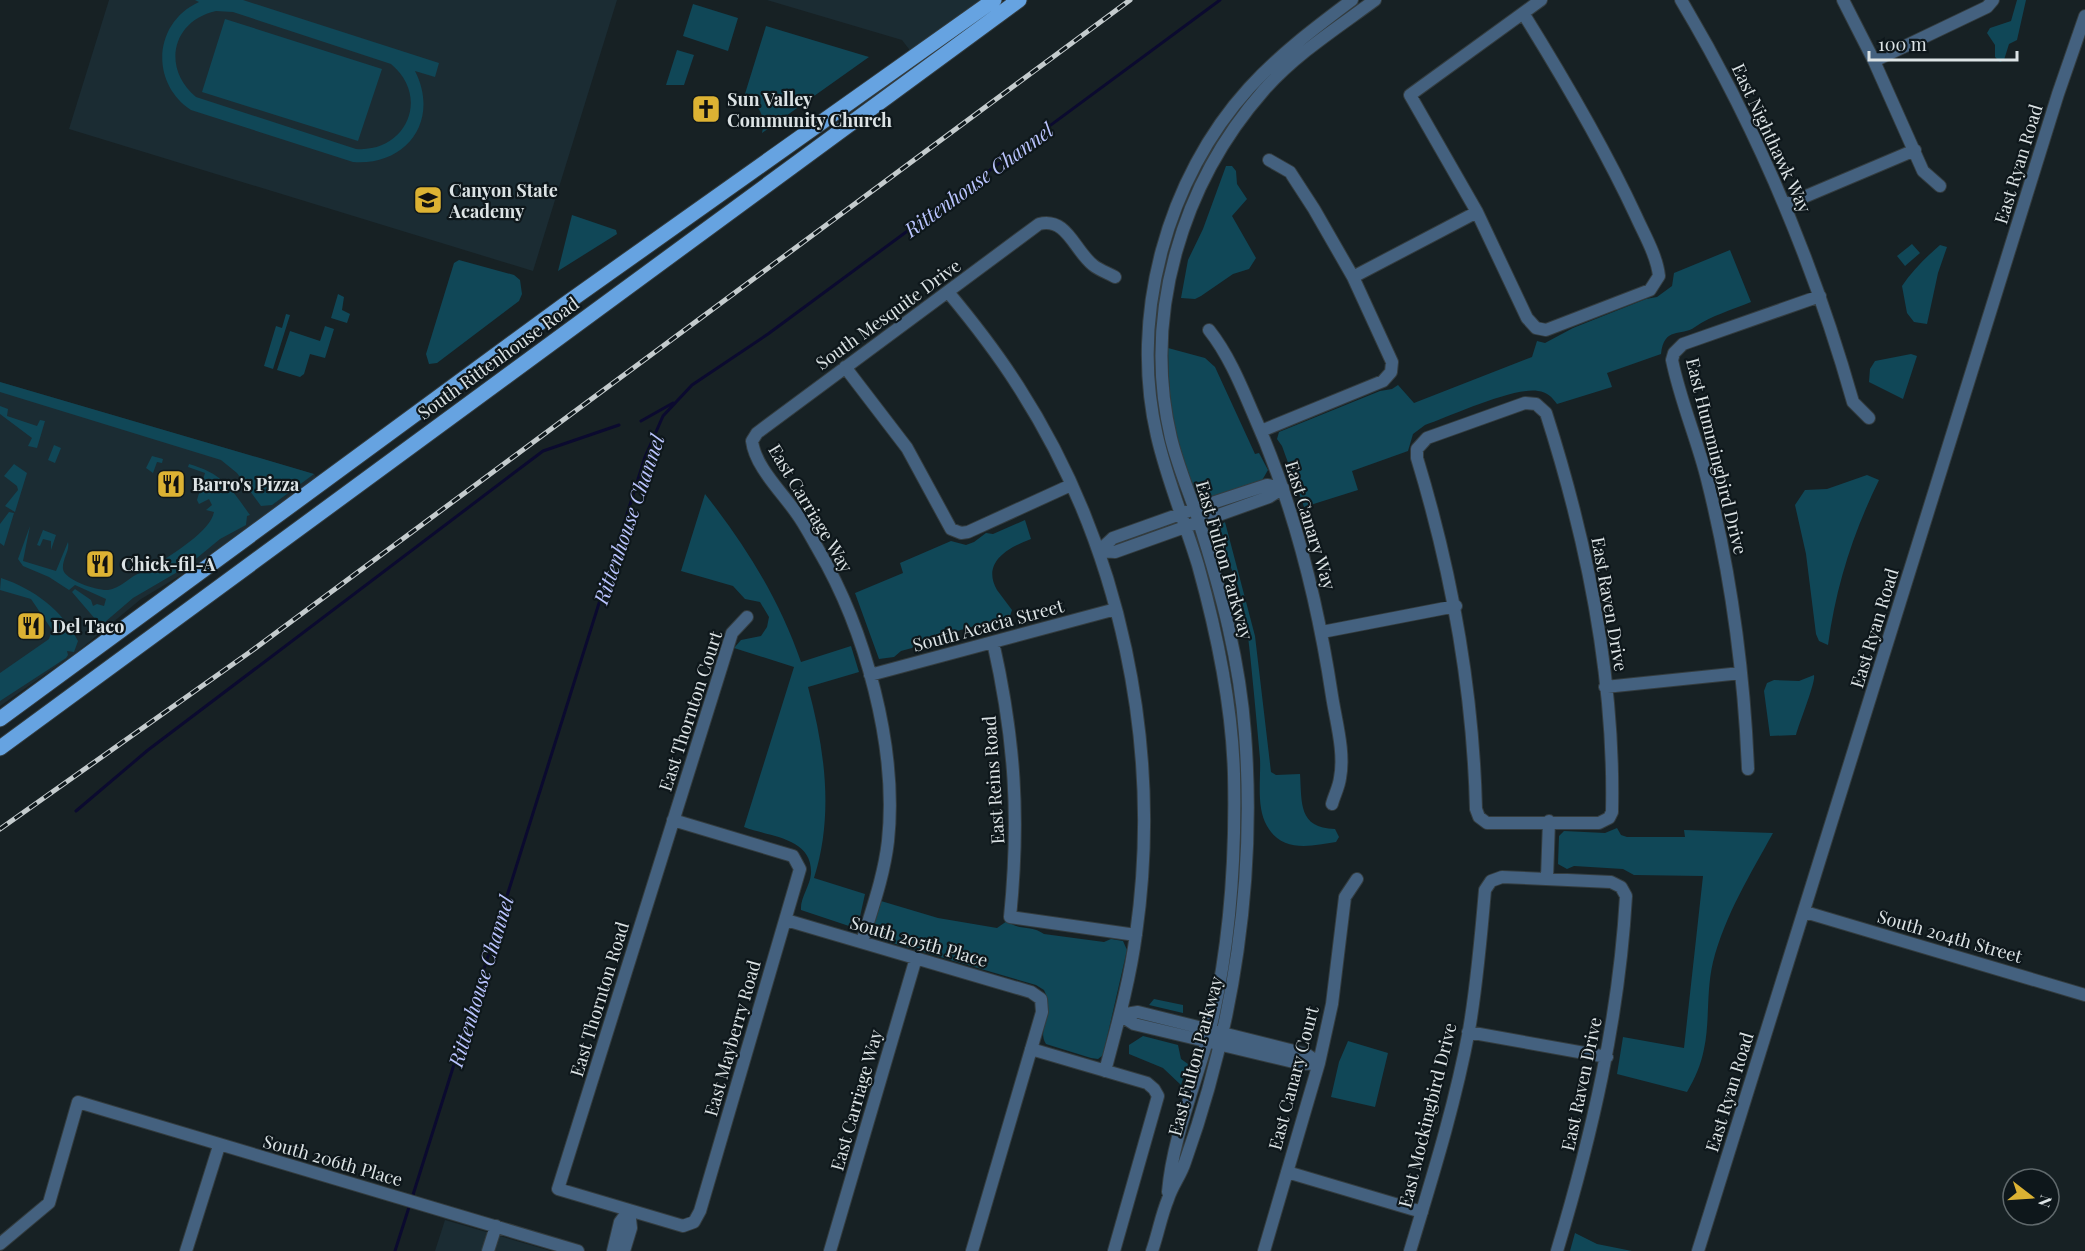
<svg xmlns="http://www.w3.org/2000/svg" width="2085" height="1251" viewBox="0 0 2085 1251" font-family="'Playfair Display',serif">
<rect width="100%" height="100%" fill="#172124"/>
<path fill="#1b2c33" d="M109,0H617L533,271L69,129Z
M767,0H983L912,53L902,40Z
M0,382L314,474L317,478L181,575L141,599L77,652L0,706Z
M445,1220L551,1251H435Z"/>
<path fill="#104757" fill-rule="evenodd" d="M195,0H243L439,63L435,77L415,71C440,120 407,166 353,162L191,110C150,83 153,23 199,2ZM216,11L233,12L391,64C431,97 406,153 356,149L196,97C162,69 171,21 216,11Z
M2017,0H2026L2017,40L2009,44L2004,60L2000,62L1995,57V45L1987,33L1990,28L2011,21Z
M693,4L738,18L728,51L683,36Z
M225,19L382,69L358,141L202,92Z
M766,26L869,57L762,133C766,117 759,103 744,97Z
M677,50L694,55L684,85H666Z
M1226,166H1232L1236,171L1237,184L1247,199L1232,216L1256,258L1249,269L1233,274L1201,296L1195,299L1181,298L1188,260L1203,229Z
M572,215L616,230L617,234L558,271Z
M1912,244L1920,253L1905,266L1897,256Z
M1940,245L1947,247L1938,273L1927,324L1914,322L1907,313L1902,286C1912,271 1926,257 1940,245Z
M1730,250L1751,302C1731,310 1711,316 1695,327C1681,337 1664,326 1661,354L1607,373L1612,387L1557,404C1552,397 1547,392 1538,391C1513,387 1451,416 1425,425L1413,434L1408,451L1352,471L1358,490L1304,507L1282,446L1277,439L1279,432L1380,391L1392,389L1398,385L1414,403L1532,357L1537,341L1545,343L1573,328L1646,299L1657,297L1672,286L1674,273Z
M459,260L514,275L520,280L522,294L519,301L437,363L429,364L426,354L454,263Z
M338,294L344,297L342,310L350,314L347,323L331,318Z
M286,314L290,315L273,369L264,366L276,326L282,328Z
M325,326L334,329L325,358L310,354L304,374L300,377L277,370L290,331L320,341Z
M1168,348L1205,358L1215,367L1255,454L1259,453L1268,470L1261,482L1206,501L1197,497C1172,453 1169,397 1168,348Z
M1911,354L1917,356L1903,399L1869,382L1870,369L1875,361Z
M0,382L287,466L314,474L272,505L261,506L237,473L221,460L0,392Z
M0,406L8,409L7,416L37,426L40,420L45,421L37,448L28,446L32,438L0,414Z
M54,445L61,448L55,463L48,460Z
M152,456L163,459L162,463L157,462L153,473L146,468Z
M14,464L27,473L15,512L5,506L18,490L17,486L4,476Z
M189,464C223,474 230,487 250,515L247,516L246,525L220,539L186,567L133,598L105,622L96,620L72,592L75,589L91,600L93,606L97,604L104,606L106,599L75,585L69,590L49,577L23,566L18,559L30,526L23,561L56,571L68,542C70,551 62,559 63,569C64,580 98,591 108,590C120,589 130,576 142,572L139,559L156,565C172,554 211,531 214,512L206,510L212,505L209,499L199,504L197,500L205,473L188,467Z
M1867,475L1879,480C1853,533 1836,586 1828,645L1819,641L1816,634L1806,554L1795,505L1805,490L1827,489Z
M705,494C746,546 779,599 801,662L851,646L859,672L808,687C825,750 834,815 814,878L865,894L859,921L852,927L801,910C800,898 810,886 811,874C813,837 770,837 744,827L794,667L734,648L741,640L761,636L767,627L769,617L760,602L745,599L733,586L681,571Z
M9,512L14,513L4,546L0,543V524Z
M1025,520L1031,539C1009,547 981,562 997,590C1002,597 1007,603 1012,610L1010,616L957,631L956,636L901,651L894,657L879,659L855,593L903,573L900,563L951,541L966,545L974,542L986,533L993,534Z
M1225,522L1255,636L1271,772L1276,775L1300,774C1302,803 1298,828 1335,829L1339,837L1336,842C1311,846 1282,853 1267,826C1256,806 1261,780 1260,759C1256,715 1252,670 1247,627C1244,608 1240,588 1232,570C1227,557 1213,542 1214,530Z
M43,530L56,535L51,550V541L43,539L40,546L37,545Z
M1,578C34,589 62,610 78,641L74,652L67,651L68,655L66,658L0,701V673L49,639L52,630L31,599L0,590Z
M1814,675C1816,682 1799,723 1796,735L1770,736L1764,691L1767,683L1774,680L1799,681Z
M1617,828L1621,835L1627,837H1685L1684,830L1773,833C1750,875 1725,915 1713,962C1706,991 1710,1021 1704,1049C1701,1065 1695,1078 1687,1092L1617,1074L1623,1037L1684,1048L1703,876L1634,875L1623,869L1574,866L1567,869L1558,864L1559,836L1564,831L1605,833Z
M881,901L938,918L997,928L1007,921C1019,931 1032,925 1044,934L1104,942L1111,939L1123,941L1127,950L1103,1055L1098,1059L1091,1058L1046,1044C1036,1028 1056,1014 1044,990L1036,985L879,939L875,936L873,927Z
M1154,999L1183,1005V1013L1149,1005Z
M1143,1036L1178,1045L1181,1059L1188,1064L1181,1085L1163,1068L1129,1054V1045Z
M1348,1041L1388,1053L1375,1107L1331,1097L1339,1062Z
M1575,1233L1597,1244L1632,1251H1570Z"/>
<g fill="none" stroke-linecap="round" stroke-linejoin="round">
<path stroke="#0b0a2f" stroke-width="3" d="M641,421L673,403
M76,811L148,750L543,451L619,425
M412,1198L645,457L663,416L692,385L768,334L1220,0
M395,1251L410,1204"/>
<g stroke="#333c3f" stroke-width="14">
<path id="street" d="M1681,0C1756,126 1813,261 1853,402L1869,418
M1843,0L1874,61L1923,171L1940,186
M1523,13C1564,79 1603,145 1636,216C1644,234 1657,256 1659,276L1650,290L1546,330L1536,328L1527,318L1477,212L1410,95L1541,0
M1874,61L1987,7L1993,0
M1785,205L1915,150
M1353,277L1477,212
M948,292C973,322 997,353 1018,386C1121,546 1163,746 1136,934C1130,980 1117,1026 1105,1071
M1209,330C1228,354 1240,383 1252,411C1293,502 1317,597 1332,696C1336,722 1345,752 1340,778C1339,787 1334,796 1332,804
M845,367L907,448L951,529L961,533L968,532L1071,485
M1525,403L1536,404L1546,413C1587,541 1615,677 1612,812L1609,818L1599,823H1487L1479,817L1476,809C1473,688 1452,573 1417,458V449L1427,438Z
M1261,431L1383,381L1391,372L1392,362L1353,277L1314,209L1290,172L1269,160
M1099,551L1113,538L1194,509L1267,485L1283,488
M1099,551L1115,552L1269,497L1283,488
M1322,632L1456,606
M993,642C1015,739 1020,818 1010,917L1136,935
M870,675L1116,609
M1605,687L1741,673
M1748,769C1744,671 1731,574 1707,479C1697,439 1680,400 1672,360L1674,353L1683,344L1820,296
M673,820L793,856L800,869L700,1211L694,1222L683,1226L558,1189L732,633L747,617
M1547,878L1549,821
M1805,912L2085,995
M786,920L1031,992L1041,999L1042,1012L972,1251
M862,942C872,909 884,876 888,841C898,747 865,629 818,549C811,537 805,525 797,514C783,493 755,467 752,441L757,433L1039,224C1067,217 1074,250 1093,265C1099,270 1108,273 1115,277
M1120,1015L1138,1012L1306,1054L1319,1063
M1120,1015L1134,1024L1302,1064L1319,1063
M1468,1032L1607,1057
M1031,1049L1147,1083L1154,1089L1158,1096L1114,1251
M1287,1172L1422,1212
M1168,1192C1173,1136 1196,1084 1210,1030C1230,946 1236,861 1234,774C1232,704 1217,633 1198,565C1185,522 1167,480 1157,436C1129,316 1167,178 1249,88C1280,54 1316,27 1352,0
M0,1244L49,1203L78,1102L578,1251
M186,1251L219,1146
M488,1251L496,1226
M613,1251L620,1222L629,1210
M624,1251L631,1228L629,1210
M830,1251L916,958
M1152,1251C1158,1234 1161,1216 1168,1199C1172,1186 1181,1175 1185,1162C1234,1025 1256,879 1245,734C1240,662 1221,591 1199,522C1190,494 1178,467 1171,438C1142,315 1182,183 1264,90C1296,54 1337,28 1375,0
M1264,1251L1319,1063L1332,1004L1345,897L1357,879
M1410,1251C1432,1178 1455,1105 1469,1030C1477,984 1481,937 1485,890L1491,881L1502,877L1611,882L1621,887L1626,896C1619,1019 1592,1134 1557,1251
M1698,1251L2058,94L2085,16"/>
</g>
<g stroke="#333c3f" stroke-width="17">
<path id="primary" d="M0,719L564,305L994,0
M0,748L1019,0"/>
</g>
<use href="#street" stroke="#44617f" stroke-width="12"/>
<use href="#primary" stroke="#66a3e1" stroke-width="15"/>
<g stroke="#c4cbcd" stroke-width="5">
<path id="rail" d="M0,829L250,652L1130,0"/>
</g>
<use href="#rail" stroke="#0e171b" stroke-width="3" stroke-dasharray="9" stroke-linecap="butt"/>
</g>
<defs>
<g id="church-square" transform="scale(1.5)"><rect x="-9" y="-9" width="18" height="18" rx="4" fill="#dcb233" stroke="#0e171b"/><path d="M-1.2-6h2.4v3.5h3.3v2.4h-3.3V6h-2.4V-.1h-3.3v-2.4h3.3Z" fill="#111"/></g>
<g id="school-square" transform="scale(1.5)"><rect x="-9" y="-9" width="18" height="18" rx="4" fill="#dcb233" stroke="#0e171b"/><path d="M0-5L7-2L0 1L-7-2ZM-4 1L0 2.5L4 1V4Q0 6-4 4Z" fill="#111"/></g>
<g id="restaurant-square" transform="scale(1.5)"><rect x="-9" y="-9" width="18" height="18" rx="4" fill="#dcb233" stroke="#0e171b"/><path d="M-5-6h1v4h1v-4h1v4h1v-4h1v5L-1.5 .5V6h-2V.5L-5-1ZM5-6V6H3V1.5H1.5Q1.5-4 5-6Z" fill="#111"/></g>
</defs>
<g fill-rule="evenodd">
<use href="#church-square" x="706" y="109"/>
<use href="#school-square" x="428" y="200"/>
<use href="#restaurant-square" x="171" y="484"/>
<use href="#restaurant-square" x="100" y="564"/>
<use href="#restaurant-square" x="31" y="626"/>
</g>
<g text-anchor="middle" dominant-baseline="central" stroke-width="4.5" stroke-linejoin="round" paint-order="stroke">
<g font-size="18" font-weight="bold" fill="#dce3e5" stroke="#0e171b" text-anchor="start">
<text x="727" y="99">Sun Valley<tspan x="727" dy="21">Community Church</tspan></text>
<text x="449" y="190">Canyon State<tspan x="449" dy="21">Academy</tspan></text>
<text x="192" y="484">Barro's Pizza</text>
<text x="121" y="564">Chick-fil-A</text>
<text x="52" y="626">Del Taco</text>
</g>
<g font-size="18" fill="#dce3e5" stroke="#0e171b">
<text transform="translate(1772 138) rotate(65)">East Nighthawk Way</text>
<text transform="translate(2018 164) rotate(-73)">East Ryan Road</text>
<text transform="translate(888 314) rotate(-36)">South Mesquite Drive</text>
<text transform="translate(498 358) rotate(-36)">South Rittenhouse Road</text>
<text transform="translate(1717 456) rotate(76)">East Hummingbird Drive</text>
<text transform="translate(811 508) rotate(59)">East Carriage Way</text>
<text transform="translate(1311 525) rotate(73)">East Canary Way</text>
<text transform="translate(1225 560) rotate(74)">East Fulton Parkway</text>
<text transform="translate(1610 604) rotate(80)">East Raven Drive</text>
<text transform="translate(988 625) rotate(-15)">South Acacia Street</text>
<text transform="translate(1874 628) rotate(-73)">East Ryan Road</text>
<text transform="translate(690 711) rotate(-72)">East Thornton Court</text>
<text transform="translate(993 780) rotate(-94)">East Reins Road</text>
<text transform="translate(1950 936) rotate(16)">South 204th Street</text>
<text transform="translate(919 941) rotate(16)">South 205th Place</text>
<text transform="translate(599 999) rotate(-73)">East Thornton Road</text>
<text transform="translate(732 1038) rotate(-74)">East Mayberry Road</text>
<text transform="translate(1195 1056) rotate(-75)">East Fulton Parkway</text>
<text transform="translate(1293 1078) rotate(-75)">East Canary Court</text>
<text transform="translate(1581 1084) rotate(-78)">East Raven Drive</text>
<text transform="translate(1729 1092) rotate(-73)">East Ryan Road</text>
<text transform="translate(856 1100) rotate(-74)">East Carriage Way</text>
<text transform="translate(1427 1115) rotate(-76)">East Mockingbird Drive</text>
<text transform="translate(333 1160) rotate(16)">South 206th Place</text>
</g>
<g font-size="20" font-style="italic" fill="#bac4fe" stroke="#0e171b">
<text transform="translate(978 179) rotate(-36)">Rittenhouse Channel</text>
<text transform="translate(628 519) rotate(-71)">Rittenhouse Channel</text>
<text transform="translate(480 981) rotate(-73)">Rittenhouse Channel</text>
</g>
</g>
<g transform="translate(2031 1197) rotate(107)"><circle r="28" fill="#0e171b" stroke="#60696c" stroke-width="1.5"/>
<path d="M0-4.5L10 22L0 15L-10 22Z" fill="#dcb233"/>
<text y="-9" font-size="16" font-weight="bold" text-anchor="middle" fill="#dce3e5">N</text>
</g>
<path d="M1869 51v9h148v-9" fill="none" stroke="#dce3e5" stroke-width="3"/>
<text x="1878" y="51" font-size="18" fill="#dce3e5" stroke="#0e171b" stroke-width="4.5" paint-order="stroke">100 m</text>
</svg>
